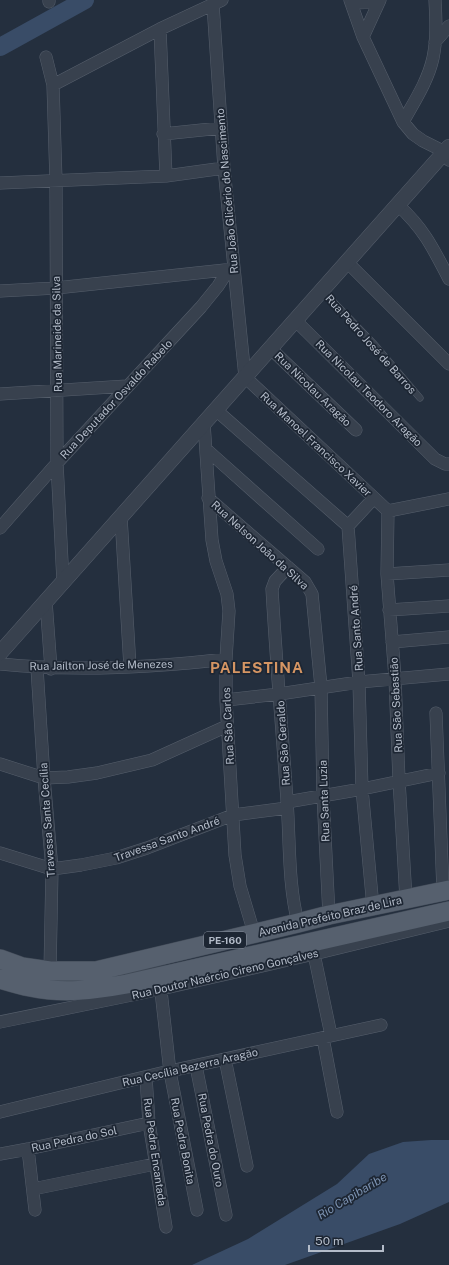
<svg xmlns="http://www.w3.org/2000/svg" width="449" height="1265" viewBox="0 0 449 1265" font-family="'Public Sans',sans-serif">
<rect width="100%" height="100%" fill="#242f3e"/>
<path fill="#394c67" d="M431,1140H449V1202L400,1224L285,1265H192L248,1239L337,1184L369,1154L403,1142Z"/>
<g fill="none" stroke-linecap="round" stroke-linejoin="round">
<path stroke="#394c67" stroke-width="18" d="M0,47L85,0"/>
<g stroke="#565f6c" stroke-width="7">
<path id="service" d="M322,290L375,345L420,398"/>
</g>
<g stroke="#565f6c" stroke-width="13">
<path id="minor" d="M49,0V2
M350,0L363,37L403,122L413,134L423,141L445,152L449,160
M351,3L379,2
M213,5L224,168L245,377L388,511
M160,29L166,176
M363,37L380,0
M435,42L449,26
M46,57L53,85L56,181L57,463L63,582
M53,85L160,29L222,0
M403,122C414,102 428,81 433,58C437,39 436,19 435,0
M163,134L221,128
M0,183L166,176L224,168
M398,205C424,229 433,248 449,279
M347,262L449,364
M0,291L56,288L234,269
M295,320L435,459L445,464H449
M270,348L356,430
M0,394L127,386
M216,410L348,526L359,682L362,789L373,907
M204,423L212,540L216,561L227,594L229,611L226,659V700L235,855L240,886L254,933
M207,450L318,549
M208,498L305,582L312,594L321,687L323,796L329,915
M388,511L387,574L395,678L399,780L406,899
M388,511L449,499
M121,517L130,667
M348,526L374,498
M0,528L57,463L201,307L218,286L229,269
M288,567L275,581L272,589C276,659 282,730 287,800C290,842 288,883 298,923
M387,574L449,570
M46,601L51,669
M389,610L449,606
M392,642L449,637
M0,664C76,672 150,668 226,659
M37,668L44,778L52,869L50,971
M226,700L279,694L359,682L449,674
M436,713L443,891
M0,764L44,778L68,777L97,773L152,760L227,726
M287,802L362,789L439,773
M0,853L52,869L81,865L116,858L147,848L233,815L287,808
M314,954L331,1035
M160,982L170,1072L197,1210
M0,1022L161,989L314,954L449,921
M323,1038L337,1112
M225,1059L247,1166
M196,1066L226,1215
M146,1077L149,1123L166,1227
M0,1112L161,1073L381,1025
M28,1149L35,1210
M0,1154L28,1149L149,1123
M33,1189L155,1164"/>
</g>
<g stroke="#565f6c" stroke-width="16">
<path id="tertiary" d="M0,653L449,147"/>
</g>
<g stroke="#414a57" stroke-width="20">
<path id="primary" d="M0,959L22,967L50,971H96L298,923L329,915L449,890
M0,979C10,982 20,985 30,987C63,994 94,990 127,984L449,911"/>
</g>
<use href="#service" stroke="#38414e" stroke-width="6"/>
<use href="#minor" stroke="#38414e" stroke-width="12"/>
<use href="#tertiary" stroke="#38414e" stroke-width="15"/>
<use href="#primary" stroke="#56606e" stroke-width="19"/>
</g>
<g text-anchor="middle" dominant-baseline="central" stroke-width="3.5" stroke-linejoin="round" paint-order="stroke">
<rect fill="#1d2633" stroke="#878f9c" stroke-width="1" x="204" y="932" width="42" height="16" rx="3"/>
<g font-size="10" font-weight="bold" fill="#b4bcc9">
<text x="225" y="940">PE-160</text>
</g>
<g font-size="11" fill="#b4bcc9" stroke="#1d2633">
<text transform="translate(227 191) rotate(-95)">Rua João Glicério do Nascimento</text>
<text transform="translate(57 334) rotate(-91)">Rua Marineide da Silva</text>
<text transform="translate(371 344) rotate(48)">Rua Pedro José de Barros</text>
<text transform="translate(313 389) rotate(44)">Rua Nicolau Aragão</text>
<text transform="translate(369 393) rotate(45)">Rua Nicolau Teodoro Aragão</text>
<text transform="translate(116 399) rotate(-47)">Rua Deputador Osvaldo Rabelo</text>
<text transform="translate(316 444) rotate(43)">Rua Manoel Francisco Xavier</text>
<text transform="translate(260 545) rotate(42)">Rua Nelson João da Silva</text>
<text transform="translate(356 628) rotate(-94)">Rua Santo André</text>
<text transform="translate(101 665) rotate(-1)">Rua Jaílton José de Menezes</text>
<text transform="translate(396 705) rotate(-93)">Rua São Sebastião</text>
<text transform="translate(228 726) rotate(-93)">Rua São Carlos</text>
<text transform="translate(283 743) rotate(-94)">Rua São Geraldo</text>
<text transform="translate(324 801) rotate(-92)">Rua Santa Luzia</text>
<text transform="translate(47 820) rotate(-94)">Travessa Santa Cecília</text>
<text transform="translate(167 839) rotate(-20)">Travessa Santo André</text>
<text transform="translate(330 916) rotate(-13)">Avenida Prefeito Braz de Lira</text>
<text transform="translate(225 974) rotate(-13)">Rua Doutor Naércio Cireno Gonçalves</text>
<text transform="translate(190 1067) rotate(-13)">Rua Cecília Bezerra Aragão</text>
<text transform="translate(74 1139) rotate(-12)">Rua Pedra do Sol</text>
<text transform="translate(211 1140) rotate(79)">Rua Pedra do Ouro</text>
<text transform="translate(183 1141) rotate(79)">Rua Pedra Bonita</text>
<text transform="translate(155 1152) rotate(82)">Rua Pedra Encantada</text>
</g>
<g font-size="12" font-style="italic" fill="#7c92b1" stroke="#1d2633">
<text transform="translate(352 1196) rotate(-31)">Rio Capibaribe</text>
</g>
<g font-size="15" font-weight="bold" letter-spacing="1" fill="#d59563" stroke="#1d2633">
<text x="257" y="667">PALESTINA</text>
</g>
</g>
<path d="M309 1245v6h74v-6" fill="none" stroke="#b4bcc9" stroke-width="2"/>
<text x="315" y="1245" font-size="12" fill="#b4bcc9" stroke="#1d2633" stroke-width="3" paint-order="stroke">50 m</text>
</svg>
